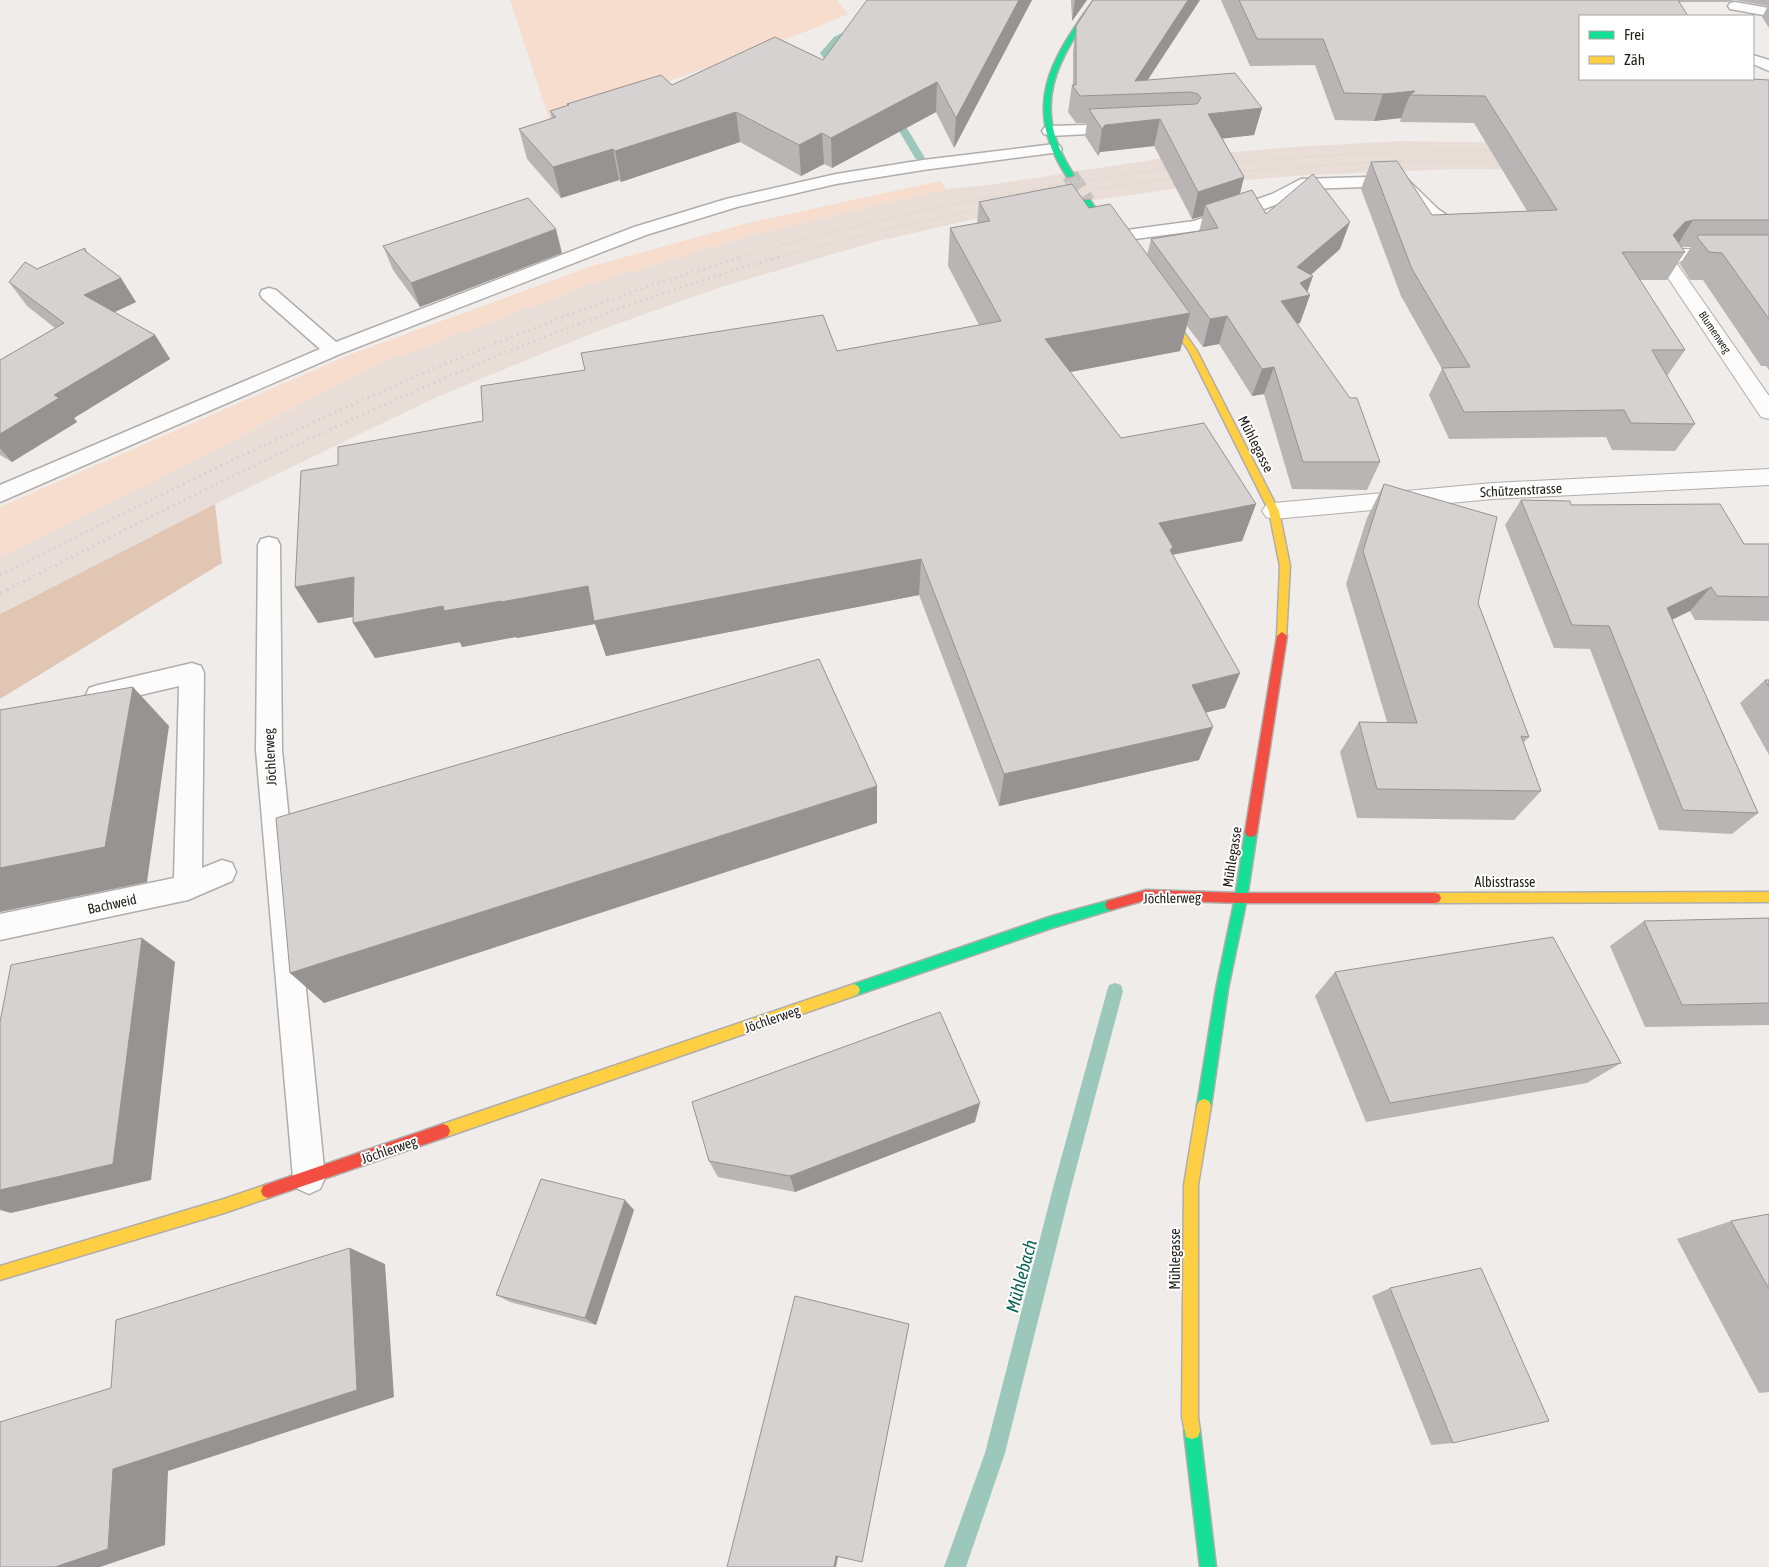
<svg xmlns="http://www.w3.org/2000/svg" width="1769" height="1567" viewBox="0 0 1769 1567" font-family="'Asap Condensed',sans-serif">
<rect width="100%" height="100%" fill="#f0ecea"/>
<path fill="#e9ded7" d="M1401,141L1530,143L1569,170L1457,169L1308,175L1221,182L992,215L874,242L721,287L603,329L439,396L215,504L0,614V556L147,485L374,366L594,283L752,235L947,189L989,185L1164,158L1293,147Z"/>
<path fill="#f6ddcd" d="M510,0H837L848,14C751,56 649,85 551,125Z
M940,181L947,189L752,235L594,283L374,366L147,485L0,556V507L349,355L589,267L748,223Z"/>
<path fill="#e2c6b4" d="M215,504L222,563L0,699V614Z"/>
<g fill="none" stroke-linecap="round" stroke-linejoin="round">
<path fill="#9cc8bb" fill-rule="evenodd" d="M854,27L861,29L840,41L828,53L841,72L834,74L820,53L834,37Z
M891,111L899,115L925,158L923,160L920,161L915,158L892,119L886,114Z
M1115,983L1121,985L1123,991L1071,1188L1005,1453L966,1567H944L985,1453L1053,1188L1107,991L1109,985Z"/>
<path stroke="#c6c3c1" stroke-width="17" stroke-dasharray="17 8" stroke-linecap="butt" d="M1070,175L1087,202"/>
<g stroke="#b0adab" stroke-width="3">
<path id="lane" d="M1735,2L1769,8V16L1730,9L1728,6L1730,3Z
M1753,55L1769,60V71L1753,64Z
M1121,124L1127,126L1129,129L1127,132L1050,136L1044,134L1042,131L1044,128L1050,126Z
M1054,144L1060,146L1062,149L1060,152L923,170L836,184L737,207L646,235L340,354L0,502V485L320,349L262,298L260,294L262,290L269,288L276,290L336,342L634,227L726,199L836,174L923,160Z
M1399,176L1405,177L1438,209L1464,227L1467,231L1464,235C1443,240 1409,200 1395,186L1305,189L1284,202L1203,230L1112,242L1106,241L1103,237L1106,233L1112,232L1194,221L1272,194L1301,179Z
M269,537L277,539L280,545L282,750L325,1178L320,1189L309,1194L298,1189L293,1178L256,750L258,545L261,539Z
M192,663L201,666L204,673L202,868L222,860L232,863L236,872L232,881L188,900L0,940V914L174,878L179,686L98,705L89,702L86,695L89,688L98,685Z"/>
</g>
<g stroke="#b0adab" stroke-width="2">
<path id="street" d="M1676,249H1769V261H1681L1677,264L1769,396V419L1761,417L1658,263L1669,251Z
M1769,469V485L1493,499L1274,519L1266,517L1262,511L1266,505L1274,503L1493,483Z"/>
</g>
<g stroke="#b0adab" stroke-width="3">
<path id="fast" d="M1094,0H1100C1057,60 1028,105 1074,175L1070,177H1067C1021,107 1050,60 1094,0Z
M1084,200H1090L1116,238L1115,240H1109L1083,202Z
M1251,827L1255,828L1257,832L1247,898L1228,989L1211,1106L1209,1111L1204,1113L1199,1111L1197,1106L1216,989L1235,898L1245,832L1247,828Z
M1111,900L1115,901L1117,905L1115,909L1111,910L1052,928L854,996L850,994L848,990L850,986L854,984L1052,916Z
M1192,1423L1198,1425L1200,1431L1216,1567H1200L1184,1431L1186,1425Z"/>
</g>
<g stroke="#b0adab" stroke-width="3">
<path id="slow" d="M1159,305H1165L1197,351L1279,511L1290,566L1286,639L1282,640L1277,636L1280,566L1269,511L1189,351L1158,307Z
M1769,892V902L1435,903L1431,902L1429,898L1431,894L1435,893Z
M854,984L858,986L860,990L858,994L854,996L443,1138L438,1136L436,1131L438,1126L443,1124Z
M1204,1099L1209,1101L1211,1106L1198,1185V1417L1200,1431L1198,1437L1192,1439L1186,1437L1182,1417L1184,1185L1197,1106L1199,1101Z
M268,1184L273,1186L275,1191L273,1196L268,1198L224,1213L0,1280V1266L224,1199Z"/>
</g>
<g stroke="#b0adab" stroke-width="3">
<path id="jam" d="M1282,632L1287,636L1257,832L1255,836L1251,837L1247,836L1245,832L1277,636Z
M1146,890L1241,893H1435L1439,894L1441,898L1439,902L1435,903H1241L1146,900L1111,910L1107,909L1105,905L1107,901Z
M443,1124L448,1126L450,1131L448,1136L443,1138L268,1198L263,1196L261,1191L263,1186L268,1184Z"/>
</g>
<use href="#lane" fill="#fdfcfc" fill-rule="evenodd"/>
<use href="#street" fill="#fdfcfc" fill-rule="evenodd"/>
<use href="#fast" fill="#16e098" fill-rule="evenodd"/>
<use href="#slow" fill="#ffcf43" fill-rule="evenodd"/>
<use href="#jam" fill="#f24e42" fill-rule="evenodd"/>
<path stroke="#d6d4d3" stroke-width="2.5" stroke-dasharray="1 3" stroke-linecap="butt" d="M1221,163L1364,153L1505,150
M1228,172L1377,162L1510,160
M1064,193L1186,177
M737,258C882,215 1029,187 1178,167
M775,258L880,231L993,206"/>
<path stroke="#d6d4d3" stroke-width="3" stroke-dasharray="2 4" stroke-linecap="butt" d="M0,575C241,454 482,334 741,257
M7,590C256,463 509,333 780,257"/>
<path stroke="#d6d4d3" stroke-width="4" stroke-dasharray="2.5 5" stroke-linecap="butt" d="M0,594L9,589"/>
</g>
<path fill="#b8b5b4" d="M1032,0L954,148L936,112L832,168L824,164L801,176L740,142L621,182L619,180L561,198L527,159L519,129L552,119L550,111L568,106L567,104L672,85L823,60Z
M1071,0H1087L1072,21Z
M1200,0L1148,80L1262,108L1254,135L1222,138L1244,177L1240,194L1266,214L1340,249L1311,275L1307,292L1310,295L1300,323H1297L1380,462L1367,490L1292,489L1264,394L1252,396L1219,344L1203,347L1187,326L1180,351L1070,372L1121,438L1256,504L1242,541L1173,555L1225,708L1206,712L1199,760L999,806L919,595L606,656L595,624L517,638L516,637L462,647L460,642L375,658L353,617L318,623L338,465L483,421L837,351L979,325L948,266L950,228L977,223L979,202L1089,208L1147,255L1151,239L1199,231L1203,216L1192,219L1154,146L1100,152L1098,156L1085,136L1087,123H1076L1068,112L1072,85H1073V52L1076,26Z
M1221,0H1769V28L1762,17L1768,6L1735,0L1728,2H1679L1580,79L1769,80V370L1766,366H1761L1703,280H1690L1680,264L1691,247H1681L1685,252L1667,280H1639L1685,350L1667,376L1695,424L1675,451L1612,450L1606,437L1449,439L1429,395L1442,369L1401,296L1361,189L1371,162L1432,215L1527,211L1474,123L1400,122L1401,118L1374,121L1335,120L1315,65L1250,66Z
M383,246L562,253L420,307L393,270Z
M85,248L88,254L136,302L114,312L155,335L170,359L74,418L77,422L12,462L0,455V360L55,328L27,306L9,282Z
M1384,484L1478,603L1529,737L1523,743L1541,791L1514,820L1357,818L1340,752L1359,722H1387L1346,584L1367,518Z
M1521,500L1571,505L1744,544H1769V621L1695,620L1690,611L1672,619L1758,813L1732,834L1659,830L1590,649L1554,648L1505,525Z
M1765,680H1769V755L1740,703Z
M1769,918V1025L1645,1027L1610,946L1644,921Z
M1335,972L1621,1063L1587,1083L1366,1122L1315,996Z
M975,1122L795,1192L718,1177L709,1161Z
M634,1210L596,1325L510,1302L496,1295Z
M1769,1214V1392L1759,1393L1677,1239L1731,1221Z
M1390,1288L1453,1443L1431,1445L1372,1296Z"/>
<path fill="#969392" d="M1019,0H1032L954,148L956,118Z
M1075,0H1087L1072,21Z
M1188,0H1200L1138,94L1135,81Z
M937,82L936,112L832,168L831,138Z
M1415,91L1410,95L1401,118L1374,121L1383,94Z
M1262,108L1254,135L1202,141L1208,114Z
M736,112L740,142L621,182L615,151Z
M1160,119L1154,146L1100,152L1098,156L1102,129L1105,125Z
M822,133L824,164L801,176L799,145Z
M613,149L619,180L561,198L553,167Z
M1244,177L1237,204L1205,205L1203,216L1192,219L1198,192Z
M1693,220L1676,247L1673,235L1685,222Z
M1350,222L1340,249L1306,279L1313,276L1306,296L1310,295L1300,323L1272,329L1281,301L1297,267Z
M556,229L562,253L420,307L411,283Z
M121,278L136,302L100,319L84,295Z
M1190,313L1180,351L1039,378L1045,339Z
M1227,316L1219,344L1203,347L1210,319Z
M155,335L170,359L74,418L77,422L12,462L0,448V434L54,395Z
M1274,367L1264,394L1252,396L1262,369Z
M1256,504L1242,541L1170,555L1159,523Z
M921,559L919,595L606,656L595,624L517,638L516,637L462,647L460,642L375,658L353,623L443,606L588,586Z
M354,577L375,613L318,623L295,587Z
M1711,587L1690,611L1647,632L1667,608Z
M1240,673L1225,708L1179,719L1192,685Z
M133,687L169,726L147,882L0,912V868Z
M1213,727L1199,760L999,806L1004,774Z
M877,786V823L324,1003L290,973Z
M142,938L175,962L151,1180L11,1213L0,1210V1190Z
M980,1103L975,1122L795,1192L790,1176Z
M625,1200L634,1210L596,1325L585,1318Z
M350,1248L385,1264L394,1397L168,1471L165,1545L100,1567H55L113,1469Z
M909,1324L863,1558L862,1562Z
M839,1552L836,1567H834L836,1556Z"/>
<path fill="#d6d2d1" stroke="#969392" d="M867,0H1019L956,118L937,82L831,138L822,133L799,145L736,112L615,151L613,149L553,167L519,129L556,117L550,111L569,105L567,104L661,75L672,85L775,37L823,60Z
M1093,0H1188L1135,81L1235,73L1262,108L1208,114L1244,177L1198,192L1160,119L1105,125L1102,129L1089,109L1197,104L1201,98L1198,94L1191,92L1080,96L1072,85H1076V26Z
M1239,0H1678L1688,16H1580V79H1752L1769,80V220H1693L1685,222L1673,235L1685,252H1622L1685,350H1652L1695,424L1631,423L1624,410L1464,412L1442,368L1470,367L1412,269L1371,162L1397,161L1432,215L1557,210L1485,96L1410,95L1415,91L1383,94L1344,93L1323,39H1257Z
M1313,174L1350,222L1297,267L1313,276L1300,283L1310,295L1281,301L1350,398H1357L1380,462H1303L1274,367L1262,369L1227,316L1210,319L1151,239L1218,228L1205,205L1252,190L1266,214Z
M1072,184L1089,208L1110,204L1190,313L1045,339L1121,438L1204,423L1256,504L1159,523L1173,547L1170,550L1240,673L1192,685L1213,727L1004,774L921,559L594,621L588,586L501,602V601L444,611L443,606L353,623L354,577L295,587L301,471L338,465V447L483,421L481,386L585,370L581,353L823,315L837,351L1001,321L950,228L990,221L979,202Z
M528,198L556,229L411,283L383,246Z
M1699,235H1769V319L1722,253L1709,252L1697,237Z
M85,248V251L121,278L84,295L155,335L54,395L59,398L0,434V360L64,323L9,282L25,262L37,269Z
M1384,484L1497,517L1478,603L1529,737L1521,736L1541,791L1377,789L1359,722L1417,723L1363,551Z
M1521,500L1570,501L1571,505L1720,504L1744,544H1769V597L1717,596L1711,587L1667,608L1758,813L1683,810L1609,626L1572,625Z
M819,659L877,786L290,973L276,818Z
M1765,680H1769V687Z
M133,687L105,847L0,868V710Z
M1769,918V1003L1682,1005L1644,921Z
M1553,937L1621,1063L1390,1103L1335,972Z
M142,938L113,1164L0,1190V1022L11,965Z
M940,1012L980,1103L790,1176L709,1161L692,1102Z
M541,1179L625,1200L585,1318L496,1295Z
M1769,1214V1289L1731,1221Z
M350,1248L357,1390L113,1469L108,1549L55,1567H0V1422L111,1388L116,1320Z
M1481,1268L1549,1421L1453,1443L1390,1288Z
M795,1296L909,1324L862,1562L836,1556L834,1567H727Z"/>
<g text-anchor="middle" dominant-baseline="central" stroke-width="4" stroke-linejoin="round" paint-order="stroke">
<g font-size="11" fill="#201d1b" stroke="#fff">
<text transform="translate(1715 332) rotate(56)">Blumenweg</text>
</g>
<g font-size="14" fill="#201d1b" stroke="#fff">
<text transform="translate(1256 444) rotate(63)">Mühlegasse</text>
<text transform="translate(1521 490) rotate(-3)">Schützenstrasse</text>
<text transform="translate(270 757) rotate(-93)">Jöchlerweg</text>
<text transform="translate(1232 857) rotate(-81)">Mühlegasse</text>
<text x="1505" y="882">Albisstrasse</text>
<text transform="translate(1172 898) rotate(-1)">Jöchlerweg</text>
<text transform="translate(112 904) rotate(-12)">Bachweid</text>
<text transform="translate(772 1019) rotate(-19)">Jöchlerweg</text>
<text transform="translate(389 1150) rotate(-19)">Jöchlerweg</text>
<text transform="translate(1175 1259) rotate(-90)">Mühlegasse</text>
</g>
<g font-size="18" font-style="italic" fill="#0b6353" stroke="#fff">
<text transform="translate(1021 1276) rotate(-75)">Mühlebach</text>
</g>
</g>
<rect x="1579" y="15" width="175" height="65" fill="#ffffff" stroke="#a6a5a4"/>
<rect x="1589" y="31" width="25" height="8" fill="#16e098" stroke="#a6a5a4"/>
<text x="1624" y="40" font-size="15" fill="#201d1b">Frei</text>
<rect x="1589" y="56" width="25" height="8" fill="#ffcf43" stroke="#a6a5a4"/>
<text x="1624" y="65" font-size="15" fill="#201d1b">Zäh</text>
</svg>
